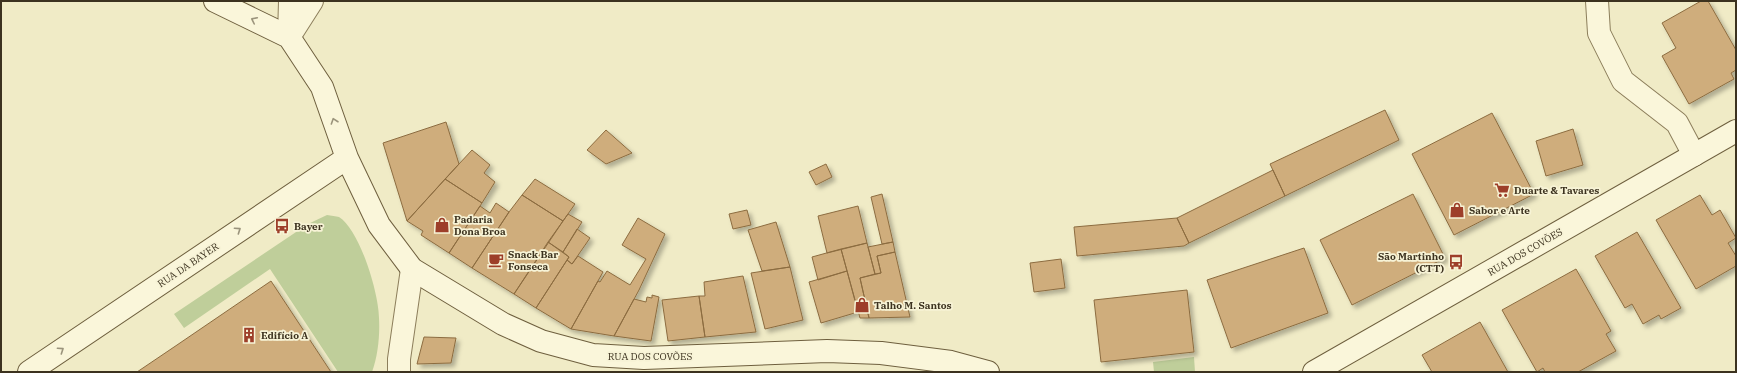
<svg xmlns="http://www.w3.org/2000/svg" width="1737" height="373" viewBox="0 0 1737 373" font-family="'IBM Plex Serif',serif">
<defs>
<filter id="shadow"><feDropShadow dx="3.5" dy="3.5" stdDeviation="2" flood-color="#0004"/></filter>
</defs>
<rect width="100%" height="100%" fill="#f0ebc6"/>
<path fill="#bfce9a" d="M327,215C331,216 336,216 339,217C360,230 379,294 379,318C380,335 378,356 372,372H338L270,269L184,328L174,314L308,224Z
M1194,357L1195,372H1154L1153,362Z"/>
<path fill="#cfad7c" stroke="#8c6c40" filter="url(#shadow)" d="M1701,1H1708L1736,50V70L1731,73L1734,79L1689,104L1662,56L1676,48L1662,23Z
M1385,110L1399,140L1285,196L1270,164Z
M1492,113L1534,194L1454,235L1412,154Z
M446,122L459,164L407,221L383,143Z
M1573,129L1583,165L1546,176L1536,141Z
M606,130L632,153L606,164L587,150Z
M472,150L490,165L484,173L495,182L482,203L445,179Z
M826,164L832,177L816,185L809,172Z
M1273,170L1285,196L1189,243L1177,218Z
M445,179L482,203L449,253L421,235L423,231L407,221Z
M535,179L575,204L563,221L522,195Z
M882,194L893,242L882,244L871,197Z
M1413,194L1445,258L1352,305L1320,240Z
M522,195L563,221L514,294L472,268L509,212Z
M1700,195L1712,215L1720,210L1736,238L1728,243L1736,256V266L1696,289L1656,220Z
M496,203L509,212L472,268L449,253L480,206L490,213Z
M858,206L867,243L827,253L818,216Z
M747,210L751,225L733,229L729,214Z
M568,214L582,222L563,252L548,242Z
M638,218L665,234L639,290L614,336L571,329L598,281L600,282L607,271L630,285L646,259L622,245Z
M1177,218L1189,243L1184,246L1077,256L1074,227Z
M776,222L790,267L762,271L748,230Z
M577,229L590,238L572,264L567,260L569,257L563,252Z
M1637,232L1681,308L1661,319L1659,315L1643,324L1632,304L1625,308L1595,256Z
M548,242L569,257L536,308L514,294Z
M893,242L895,252L877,256L881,273L875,274L868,247Z
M867,243L875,274L860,278L869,318H860L841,249Z
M1304,248L1328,313L1231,348L1207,280Z
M841,249L847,271L818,280L812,257Z
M895,252L910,317L869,318L860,278L881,273L877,256Z
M578,256L603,272L571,329L536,308L567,260L572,264Z
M1061,259L1065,288L1034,292L1030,263Z
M790,267L803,320L765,329L751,273Z
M1576,269L1611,331L1606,334L1616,351L1578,372H1545L1543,368L1537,372L1502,310Z
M847,271L858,312L821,323L809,282Z
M743,276L756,332L705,337L699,296H705L704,282Z
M271,281L331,372H137L177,345Z
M1187,290L1194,352L1101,362L1094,300Z
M652,295L659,297L651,341L614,336L634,299L646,302L647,297L652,298Z
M699,296L705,337L668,341L662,300Z
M1480,322L1508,372H1432L1422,355Z
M424,337L456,338L451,363L417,364Z"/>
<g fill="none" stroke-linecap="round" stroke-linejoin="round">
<g stroke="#8c7e5b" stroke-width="24">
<path id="street" d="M1597,1L1599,33L1623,81L1677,123L1694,155
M289,37L312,1
M289,37L290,1
M399,372V359L412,269"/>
</g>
<g stroke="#6e5f3e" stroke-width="24">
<path id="secondary" d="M215,1L289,37L322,87L347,158L379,225L412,269L503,324L541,341L593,355L644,358L827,351L881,353L951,362L988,372
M29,372L347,158
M1314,372L1736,131"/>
</g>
<use href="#street" stroke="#faf6da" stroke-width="22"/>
<use href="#secondary" stroke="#faf6da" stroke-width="22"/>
</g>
<defs><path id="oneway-chevron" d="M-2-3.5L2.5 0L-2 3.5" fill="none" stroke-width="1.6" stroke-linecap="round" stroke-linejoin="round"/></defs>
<g stroke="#9b947c">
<use href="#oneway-chevron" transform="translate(254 20) rotate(-154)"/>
<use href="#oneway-chevron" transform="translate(334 121) rotate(-109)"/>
<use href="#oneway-chevron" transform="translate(238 230) rotate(-34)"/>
<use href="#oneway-chevron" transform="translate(61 350) rotate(-34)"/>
</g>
<defs>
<g id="supermarket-bare" transform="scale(1.2)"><path d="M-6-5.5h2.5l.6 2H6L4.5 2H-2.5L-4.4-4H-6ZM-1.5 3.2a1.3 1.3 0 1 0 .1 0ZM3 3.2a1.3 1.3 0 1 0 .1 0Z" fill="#9d3e29" stroke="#f7f3d6" stroke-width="2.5" paint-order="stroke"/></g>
<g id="shop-bare" transform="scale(1.2)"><path d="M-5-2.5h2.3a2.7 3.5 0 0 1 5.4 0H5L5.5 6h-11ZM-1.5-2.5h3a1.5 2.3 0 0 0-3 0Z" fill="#9d3e29" stroke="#f7f3d6" stroke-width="2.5" paint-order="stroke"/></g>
<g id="bus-bare" transform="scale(1.2)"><path d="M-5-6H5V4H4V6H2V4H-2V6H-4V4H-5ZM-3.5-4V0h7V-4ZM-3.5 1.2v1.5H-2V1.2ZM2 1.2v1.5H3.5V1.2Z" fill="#9d3e29" stroke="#f7f3d6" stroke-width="2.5" paint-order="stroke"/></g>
<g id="cafe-bare" transform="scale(1.2)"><path d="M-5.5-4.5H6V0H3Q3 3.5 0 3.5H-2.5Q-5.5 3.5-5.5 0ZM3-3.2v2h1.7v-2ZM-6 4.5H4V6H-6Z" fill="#9d3e29" stroke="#f7f3d6" stroke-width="2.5" paint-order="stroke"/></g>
<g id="building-bare" transform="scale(1.2)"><path d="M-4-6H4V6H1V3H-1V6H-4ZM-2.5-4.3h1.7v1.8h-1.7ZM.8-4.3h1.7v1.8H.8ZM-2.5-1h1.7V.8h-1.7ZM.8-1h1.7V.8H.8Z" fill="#9d3e29" stroke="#f7f3d6" stroke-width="2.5" paint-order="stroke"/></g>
</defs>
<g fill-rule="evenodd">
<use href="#supermarket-bare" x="1502" y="190"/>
<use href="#shop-bare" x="1457" y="210"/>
<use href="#shop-bare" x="442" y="225"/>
<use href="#bus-bare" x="282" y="226"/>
<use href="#cafe-bare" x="496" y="260"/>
<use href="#bus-bare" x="1456" y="262"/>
<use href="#shop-bare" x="862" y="305"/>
<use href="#building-bare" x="249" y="335"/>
</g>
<g text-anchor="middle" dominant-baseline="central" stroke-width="3.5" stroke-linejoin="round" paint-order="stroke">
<g font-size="10" font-weight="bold" fill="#3c321f" stroke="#f7f3d6" text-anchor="start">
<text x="1514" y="190">Duarte &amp; Tavares</text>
<text x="1469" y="210">Sabor e Arte</text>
<text x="454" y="219">Padaria<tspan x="454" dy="12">Dona Broa</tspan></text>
<text x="294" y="226">Bayer</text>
<text x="508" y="254">Snack Bar<tspan x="508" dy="12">Fonseca</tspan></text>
<text x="1444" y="256" text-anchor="end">São Martinho<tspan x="1444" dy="12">(CTT)</tspan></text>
<text x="874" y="305">Talho M. Santos</text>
<text x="261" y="335">Edifício A</text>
</g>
<g font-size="10" fill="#3c321f" stroke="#f7f3d6">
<text transform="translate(1525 252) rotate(-30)">RUA DOS COVÕES</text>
<text transform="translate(188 265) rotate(-34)">RUA DA BAYER</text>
<text x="650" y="356">RUA DOS COVÕES</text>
</g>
</g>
<rect width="1737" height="373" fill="none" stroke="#3c321f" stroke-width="4"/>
</svg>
